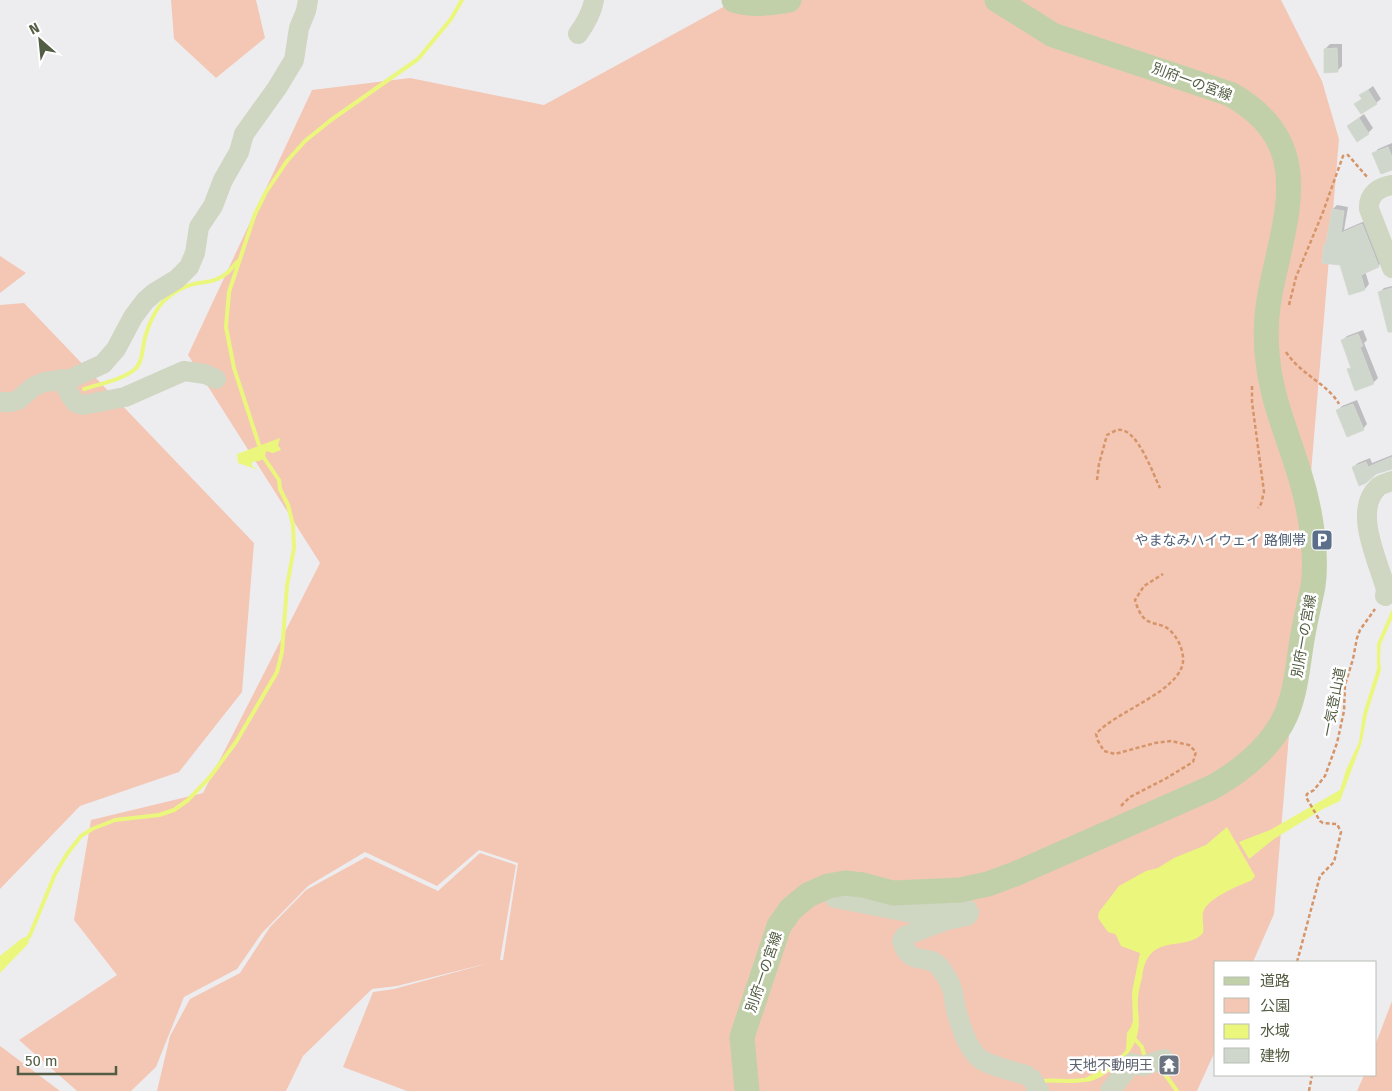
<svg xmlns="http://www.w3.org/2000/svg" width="1392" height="1091" viewBox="0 0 1392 1091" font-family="'Fira Sans','Noto Sans JP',sans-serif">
<rect width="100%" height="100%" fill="#ededf0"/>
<path fill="#f4c7b5" d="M171,0H256L265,38L216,78L174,39Z
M736,0H1281L1322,81L1339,139L1274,914L1253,962H1216V1049L1197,1091H407L343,1067L373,992L394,989L489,963L397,986L372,989L303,1056L286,1091H157L170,1036L190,999L240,973L270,927L306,890L366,857L438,891L480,853L516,865L500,960H503L518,863L479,850L437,886L365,852L308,886L262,933L237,969L184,997L156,1067L131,1091H77L19,1040L117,975L74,920L91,820L203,793L320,563L188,355L312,90L410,78L544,105Z
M0,256L26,273L0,293Z
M24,303L254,543L242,692L179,772L80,806L0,889V305Z
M1392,1001V1091H1357L1364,1075H1376V1043Z
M0,1046L3,1048L60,1091H0Z"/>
<path fill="#eaf77c" d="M280,438L278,445L281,450L273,453L266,451L265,458L259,461L252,462V466L258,470L238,463L237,454Z
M1392,609V619L1381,644L1380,657L1381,670L1367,714L1362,742L1340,801L1323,809L1274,839L1249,859L1239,842L1270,830L1340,790L1346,770L1359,742L1363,714L1377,669V644Z
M1227,827L1255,876L1252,880C1239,886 1206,898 1203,913C1202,920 1204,927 1203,933C1189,949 1162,938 1149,956C1144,963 1143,970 1142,978C1139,988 1137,998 1138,1008C1138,1015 1140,1023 1138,1031C1135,1050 1120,1065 1104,1075C1097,1079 1088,1084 1079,1081L1113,1064L1126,1050L1127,1033L1131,1027L1133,1021L1132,992L1140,953L1121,946L1117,937L1115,934L1108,932L1098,918L1099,912L1119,886L1146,871L1158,868L1174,858L1206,845Z
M30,935L28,944L0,973V956L21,939Z"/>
<path fill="#0003" d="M1330,44H1342V66L1337,71L1325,49Z
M1373,86L1381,99L1376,103L1356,104L1363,98L1361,95Z
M1364,114L1373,128L1368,133L1348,126Z
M1392,143V168L1374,154L1378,149Z
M1337,205L1348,207L1344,230L1367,220L1383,261L1378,266L1365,271L1369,284L1365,289L1325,244L1327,242L1333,209Z
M1392,286V314L1380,292L1384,288Z
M1363,330L1367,340L1364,343L1378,378L1373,383L1349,370L1352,367L1342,341L1347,336Z
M1357,400L1367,424L1363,429L1338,410L1342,406Z
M1392,455V468L1380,471L1353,467L1358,463L1370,458L1372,463Z"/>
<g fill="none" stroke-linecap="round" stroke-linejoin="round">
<path stroke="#eaf77c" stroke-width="4" d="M84,389C100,384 121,380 134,370C144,362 142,344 146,334C150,322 157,306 167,298C176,290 187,285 198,283C205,282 211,282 217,279C226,276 231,269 237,262
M260,448L234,368L226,327L229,292L255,214L266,192L287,161L305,141L331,120L418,59L451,19L462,0
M27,939L30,935L55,874L67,854L81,836L92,829L115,820L159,815L174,810L188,800L210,777L236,742L277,672L282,652L287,586L294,548L293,525L288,505L280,489L279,480L262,455
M1132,1036L1142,1047L1145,1058
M1158,1069L1162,1070L1177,1091
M1043,1081C1056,1079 1069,1083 1083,1080"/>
</g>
<path fill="#cfd6cb" stroke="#d4dad0" d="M1337,48L1338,72L1324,73V49Z
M1368,90L1377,104L1361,114L1354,104L1362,99L1359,95Z
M1359,118L1369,134L1357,142L1347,126Z
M1388,147L1392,157V170L1381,174L1372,153Z
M1332,209L1344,211L1341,233L1362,224L1379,267L1361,275L1365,290L1349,295L1340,265L1322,263L1324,244H1326Z
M1392,288V332H1388L1378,292Z
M1358,334L1363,346L1360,347L1374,384L1355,391L1347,369L1351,368L1341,340Z
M1353,404L1364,430L1347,437L1336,410Z
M1392,457V469L1376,474L1366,483L1359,486L1352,467L1366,462L1368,467Z"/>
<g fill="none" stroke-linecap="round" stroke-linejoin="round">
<path stroke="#d69569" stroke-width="2.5" stroke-dasharray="4 2.5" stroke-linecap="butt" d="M1289,305L1296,277L1323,212L1343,156L1348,155L1368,178
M1286,352C1301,375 1328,384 1339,404
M1252,386V402L1264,492L1261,504L1258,508
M1097,480L1099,464L1107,435C1110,434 1115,430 1118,430C1137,427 1153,474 1160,488
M1121,806L1130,797L1165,779L1193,762L1196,752L1189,745L1171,741L1155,743L1115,754L1104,751L1098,741L1096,734C1116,711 1179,692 1183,662C1184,650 1177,635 1167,628C1161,624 1152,624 1146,620C1140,615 1137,607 1135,600L1144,586L1163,574
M1297,962L1320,876L1334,862L1341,832L1337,824L1323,823L1320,821L1306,797L1307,794L1314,790L1325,776L1337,743L1344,711L1345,685L1353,659L1357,638L1360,630L1375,609
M1309,1091L1312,1075"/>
<path stroke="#cfd6c1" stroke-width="20" d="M578,34C586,23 592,13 594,0
M1392,185C1379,187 1368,194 1369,209L1392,268
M62,379L70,395L76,403L83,405L125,397L184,371L205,374L216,379
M0,402H11L18,400L33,387L44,382L70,379L103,364L116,349L133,317L145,301L154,293L177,279L189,267L195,253L199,227L213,206L223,180L239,152L244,134L277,88L294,60L299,28L306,11L308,0
M1385,596L1386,590C1379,562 1352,511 1378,487C1381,484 1387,483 1392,481
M828,886L835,898L912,913L967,909L969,913L967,916L947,920L905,936L902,941C910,968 927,952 940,967C943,972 948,978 950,984C954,991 954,1001 956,1010C960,1024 967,1048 979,1058C989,1066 1013,1071 1026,1075L1032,1079L1039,1091
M1110,1091L1132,1063L1143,1066L1164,1059"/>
<path stroke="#c1d0a9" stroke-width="25" d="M734,0C753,6 770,3 789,0
M747,1091L742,1037L779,926L791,909L808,895L828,886L845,883L863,885L893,893L960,890L988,884L1015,874L1213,787C1241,771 1266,751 1282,723C1295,699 1297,672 1301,646C1304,625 1309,606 1313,586C1317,561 1312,522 1306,498C1296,453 1273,409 1268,362C1265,340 1266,316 1270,294C1285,216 1318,143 1230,94L1053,35L997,0"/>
</g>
<defs>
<g id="parking-square" transform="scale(1.125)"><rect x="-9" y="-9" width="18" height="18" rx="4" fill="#5c6f8a" stroke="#fff"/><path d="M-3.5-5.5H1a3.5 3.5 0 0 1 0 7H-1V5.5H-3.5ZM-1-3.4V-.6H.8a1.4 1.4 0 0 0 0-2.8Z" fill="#fff"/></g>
<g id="temple-square" transform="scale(1.125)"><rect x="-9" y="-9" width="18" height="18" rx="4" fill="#6b7280" stroke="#fff"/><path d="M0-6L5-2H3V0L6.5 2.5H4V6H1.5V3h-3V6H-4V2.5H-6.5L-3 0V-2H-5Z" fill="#fff"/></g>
</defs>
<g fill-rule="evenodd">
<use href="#parking-square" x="1322" y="540"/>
<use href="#temple-square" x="1169" y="1065"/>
</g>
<g text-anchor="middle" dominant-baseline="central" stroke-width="5" stroke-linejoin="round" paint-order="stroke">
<g font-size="14" fill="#535d43" stroke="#fff">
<text transform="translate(1192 82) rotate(20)">別府一の宮線</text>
<text transform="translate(1304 636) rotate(-80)">別府一の宮線</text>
<text transform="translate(1334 702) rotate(-79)">一気登山道</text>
<text transform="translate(764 972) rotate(-71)">別府一の宮線</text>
</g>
<g font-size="14" fill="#4e5e75" stroke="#fff" text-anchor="end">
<text x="1306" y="540">やまなみハイウェイ 路側帯</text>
</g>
<g font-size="14" fill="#5b616d" stroke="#fff" text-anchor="end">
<text x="1153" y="1065">天地不動明王</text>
</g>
</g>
<rect x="1214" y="961" width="162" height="115" fill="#ffffff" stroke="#babeb4"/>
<rect x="1224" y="977" width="25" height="8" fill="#c1d0a9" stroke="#babeb4"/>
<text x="1260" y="986" font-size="15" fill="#535d43">道路</text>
<rect x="1224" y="998" width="25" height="15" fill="#f4c7b5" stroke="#babeb4"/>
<text x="1260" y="1011" font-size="15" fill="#535d43">公園</text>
<rect x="1224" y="1024" width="25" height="15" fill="#eaf77c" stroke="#babeb4"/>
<text x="1260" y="1036" font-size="15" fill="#535d43">水域</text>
<rect x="1224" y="1048" width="25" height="15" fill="#cfd6cb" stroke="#babeb4"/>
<text x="1260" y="1061" font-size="15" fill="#535d43">建物</text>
<g transform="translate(40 40) rotate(333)" stroke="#ffffff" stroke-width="4" paint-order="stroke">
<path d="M0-4L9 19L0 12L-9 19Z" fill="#535d43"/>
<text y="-8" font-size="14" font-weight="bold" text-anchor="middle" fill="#535d43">N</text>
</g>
<path d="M18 1066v8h98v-8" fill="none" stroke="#535d43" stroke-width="2.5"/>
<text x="25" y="1066" font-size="15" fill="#535d43" stroke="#ffffff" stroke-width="4" paint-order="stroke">50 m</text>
</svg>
